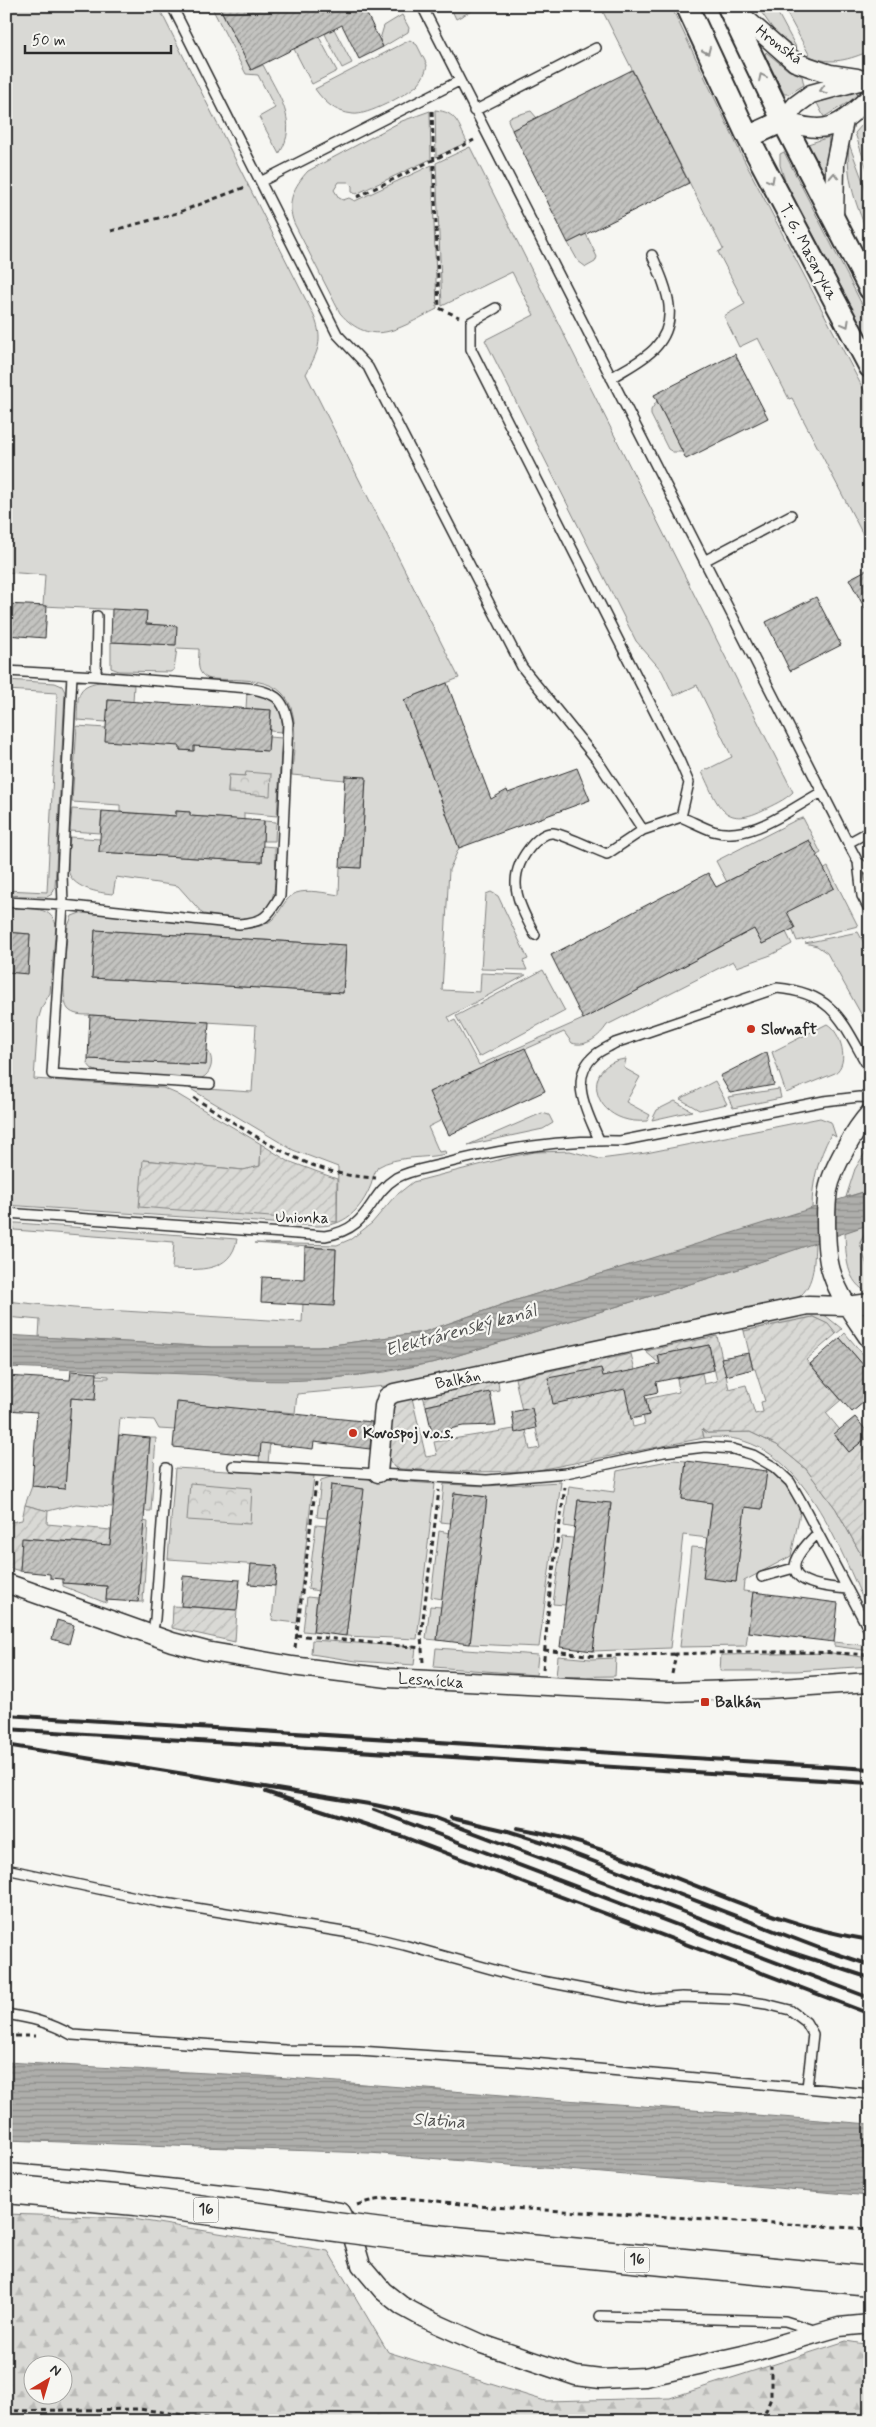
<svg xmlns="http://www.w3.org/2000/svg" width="876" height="2427" viewBox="0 0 876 2427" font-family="Mynerve,sans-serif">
<defs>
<pattern id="forest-firs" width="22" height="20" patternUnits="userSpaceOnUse" patternTransform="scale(1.25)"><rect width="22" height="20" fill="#d9d9d5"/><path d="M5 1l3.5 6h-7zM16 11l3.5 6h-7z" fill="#babab7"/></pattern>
<pattern id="park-crowns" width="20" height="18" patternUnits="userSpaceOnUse" patternTransform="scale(1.25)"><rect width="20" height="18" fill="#d9d9d5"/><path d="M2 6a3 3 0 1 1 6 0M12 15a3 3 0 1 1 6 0" fill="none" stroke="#babab7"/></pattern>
<pattern id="garden-furrows" width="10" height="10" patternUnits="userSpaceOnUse" patternTransform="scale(1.25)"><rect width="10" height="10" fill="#d9d9d5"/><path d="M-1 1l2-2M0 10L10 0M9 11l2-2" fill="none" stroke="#babab7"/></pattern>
<pattern id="water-rules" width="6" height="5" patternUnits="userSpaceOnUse" patternTransform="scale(1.25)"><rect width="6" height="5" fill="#aeaeab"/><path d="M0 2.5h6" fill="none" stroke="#8e8e8b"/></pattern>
<pattern id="building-hatch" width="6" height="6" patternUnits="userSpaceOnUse" patternTransform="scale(1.25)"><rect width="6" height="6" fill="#c3c3c0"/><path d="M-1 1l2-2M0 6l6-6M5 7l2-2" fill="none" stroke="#9f9f9c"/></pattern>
</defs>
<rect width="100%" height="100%" fill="#f6f6f2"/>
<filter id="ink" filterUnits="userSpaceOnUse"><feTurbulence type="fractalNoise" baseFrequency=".02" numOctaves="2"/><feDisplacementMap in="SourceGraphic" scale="10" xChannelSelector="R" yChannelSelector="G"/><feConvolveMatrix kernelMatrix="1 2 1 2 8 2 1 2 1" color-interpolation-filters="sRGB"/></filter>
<g filter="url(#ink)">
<path fill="#d9d9d5" stroke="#828280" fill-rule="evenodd" d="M6,6H158L314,316C324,341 318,351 306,374L459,678L404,700L459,848L449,870L442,990L480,992L481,973L526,975L448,1017L451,1022L455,1020L479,1065L583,1019L741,936L742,904L762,944L786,932L792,944L771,955L737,967L733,961L607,1025C600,1036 586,1048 572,1043L564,1032L430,1092L442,1120L428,1127L439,1152L445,1151L446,1154C425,1159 397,1155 378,1167C374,1172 373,1179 371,1185C361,1210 344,1227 316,1226L6,1205V972L28,973L30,934L6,932V908C24,909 51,904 56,925L50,993L42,1007L38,1020L34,1079L163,1088L177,1094L261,1144L260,1166L244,1170L143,1160L337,1222L338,1167L293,1150L189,1088L252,1092L256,1025L90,1015C82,1015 73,1015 68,1009C59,998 67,942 68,926L72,916L83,912L237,928C256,928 270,927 280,910C285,902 288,897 296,893C308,889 326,893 339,895L340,867L361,868L366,778L346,776L345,780L292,775C293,747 304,701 272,686C255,678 229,680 210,679C195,674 199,662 199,649L177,648L174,670L170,672L119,671L111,668V642L175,645L176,626L146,624V611L43,606L45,575L6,572ZM95,930L346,945L343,993L92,978Z
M211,6H219L251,70L263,65C278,94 300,123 279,154L259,117L275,108L258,75L246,74Z
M450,6H481L456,19Z
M600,6H671L743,158L870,402V548L792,398L789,399L758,338L739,347L724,316L745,304L718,252L723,249Z
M757,6H774L797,49L775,32Z
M783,6H870V51C850,59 831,66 810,56Z
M402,15L409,28L408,32L383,47L380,39L384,26Z
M334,29L352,63L342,68L325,34Z
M319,37L337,71L312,84L294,49Z
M410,40L417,45L427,65C426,72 422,80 417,85C406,95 367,116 353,114C335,112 325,103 315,89Z
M766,52L788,70L802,76L804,85L789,94H784L765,55Z
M870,85V89L824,117L817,103Z
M435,110C457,112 458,124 467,142L436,157Z
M430,111L431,159L356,194L352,192V186L348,182H339L334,190L339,198L343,200L349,198L355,201L432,165L437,309C401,327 372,350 340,313L294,223C286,202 294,186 308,171L402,121Z
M531,111L537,118L512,130L508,120L510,117Z
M870,116V178L855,133Z
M829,137L826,178L808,144Z
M849,144L870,200V239C857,207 845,179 849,144Z
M470,147L793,792C785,800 773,805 763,810C723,830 717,803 702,772L732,757L697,685L674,696L662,671L636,641L485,340L534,315L512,272L442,306L436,163Z
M784,152L870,320V341L785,181L780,165V154Z
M586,234L597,257L595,262L586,267L578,261L568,243Z
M657,401L683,452H673L668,449L651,415V410Z
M6,680L55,683L62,686L65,692L55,887L52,894L47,897L6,895V890L47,892L57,693L6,690Z
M100,682L134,685L133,702L108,700L107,722L77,720C78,699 75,685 100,682Z
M247,693C274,696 284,704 282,732L270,731L271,710L246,708Z
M77,726L106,728L180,746V750L193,751L194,746L268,751L269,737L282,738L277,816L244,813V820L190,816V812L176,811V816L120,812V805L72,802ZM229,775L246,776L228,793Z
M72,809L102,811L100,833L70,831Z
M803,818L821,853L817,855L809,840L730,880L731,890L716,861L796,820Z
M264,821L276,822L275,841H263Z
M70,837L100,839L99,852L262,862L263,846L275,847C275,868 281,910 254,917C238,921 218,916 203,914L178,886L116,877L113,894C99,893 70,888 68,869C67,859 69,847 70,837Z
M828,867L858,926L797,941L779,896Z
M491,892L498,896L528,959L523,961L527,970L481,969L486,894Z
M858,932L870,954V1030L827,953L817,946L805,943Z
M543,970L565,1011L479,1057L456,1016Z
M827,1024C841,1032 850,1063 835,1073L786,1093L772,1052Z
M207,1050C215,1059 212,1074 200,1079L100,1073L92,1069L87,1063L88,1059L206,1065Z
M626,1059L624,1068L640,1077L626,1102L650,1115L647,1121C590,1126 579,1063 626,1059Z
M715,1081L727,1104L699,1110L680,1099Z
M779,1089L781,1098L733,1108L728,1097Z
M675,1101L692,1111L652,1120L657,1110Z
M542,1113L549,1115L553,1123L543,1129L468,1145Z
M820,1118L831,1122L836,1137L831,1134C818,1159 812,1181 812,1209L504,1304L424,1332L319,1347H212L39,1337L40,1320L6,1317V1301L74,1308L302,1322L303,1304L334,1305L336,1249L254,1243L337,1245L351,1239L372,1223L394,1197L413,1182L514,1156L535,1152L570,1151L600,1159L646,1153Z
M870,1145V1190L846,1197L855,1169Z
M6,1223H17L237,1239C231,1273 198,1270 172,1269L174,1242L14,1230V1227H6Z
M870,1224L860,1243L870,1275V1293C845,1284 846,1254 845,1232Z
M815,1242C814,1263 815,1289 794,1300L482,1368L386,1386L297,1394L295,1413L273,1411L268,1463L259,1462L264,1412L178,1402L175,1430L159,1429L154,1420L120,1418L112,1507L76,1504L48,1511L25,1505L32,1486L65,1489L71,1398L95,1399L96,1378H109V1376L97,1375V1369L214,1375L239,1380L326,1379L385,1372L436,1362L742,1268Z
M811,1312L826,1316L842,1329L836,1334L827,1324L813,1317L744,1331L742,1325Z
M845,1333L866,1358L863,1361L870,1368V1373L840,1338Z
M702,1429L707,1433L750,1432L777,1445L806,1469L836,1509L870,1571V1614C837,1546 799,1426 704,1438Z
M150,1438H156L151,1511H144Z
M673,1460L686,1461L682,1499L712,1503L708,1538L683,1535L670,1648L593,1651L611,1504L578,1500L575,1528L564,1526L569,1486L614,1492L617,1471Z
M767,1467L784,1483L801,1508L791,1556L744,1581L743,1591L753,1592L746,1646L680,1647L691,1547L707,1548L704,1578L736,1582L745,1507L762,1509Z
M175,1468L314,1476L297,1623L272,1620L277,1566L168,1559Z
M334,1476L435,1484L417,1639L346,1636L363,1489L331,1485L327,1518L317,1517L321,1480Z
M561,1482L539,1647L470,1644L487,1497L455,1493L451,1523L440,1522L444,1484L485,1486Z
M316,1525L326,1526L318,1591L308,1589Z
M439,1531L450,1533L442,1599L431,1597Z
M562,1537L573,1538L565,1605L553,1604Z
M63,1583L107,1586L106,1603L63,1586Z
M307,1597L317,1598L313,1632L303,1631Z
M430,1606L441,1607L437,1640L426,1639Z
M312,1640L416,1647L414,1665L356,1661L311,1654Z
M834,1642L870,1646V1651L834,1646Z
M436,1648L538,1655L536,1675L434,1667Z
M832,1653L870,1658V1666L797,1671H720L721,1655Z
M558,1656L591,1659L616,1658L615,1676L556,1677Z"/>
<path fill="url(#forest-firs)" stroke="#828280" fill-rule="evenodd" d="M6,2214L127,2218L328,2251L388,2352L545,2401L670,2398L846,2341L870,2345V2421H6ZM32,2364H62V2394H32Z"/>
<path fill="url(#park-crowns)" stroke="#828280" d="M246,772L271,774L270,796L228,793L229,775L245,776Z
M190,1483L252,1488L250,1524L187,1520Z"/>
<path fill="url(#garden-furrows)" stroke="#828280" d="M261,1144L288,1161L337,1179V1222L139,1207L143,1160L243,1170L260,1166Z
M870,1224V1275L860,1243Z
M813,1317L828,1324L836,1334L806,1360L841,1400L826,1413L840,1430L835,1434L849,1452L865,1439L870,1444V1571L836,1509L806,1469L777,1445L750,1432L707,1433L702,1429L704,1438L533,1471L471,1472L401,1469L394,1467L388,1458L391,1403L412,1398L426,1457L437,1455L434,1442L514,1429L515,1433L526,1430L530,1450L540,1448L532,1409L522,1411L515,1378L631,1354L635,1370L623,1373L633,1427L645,1424L643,1416L649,1415L646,1399L679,1392L677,1378L702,1373L704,1384L717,1381L709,1345L658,1355L660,1364L645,1351L717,1336L729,1389L746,1385L755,1414L763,1412L761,1402L765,1401L755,1369H753L744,1331Z
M498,1381L499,1390L426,1406L423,1396Z
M25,1505L48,1511L47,1524L111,1530L107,1586L84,1585L87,1543L23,1538L20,1571L6,1567V1523L22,1520Z
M143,1521L148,1522L143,1602H138Z
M173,1606L237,1610L235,1642L172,1628Z"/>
<path fill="url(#water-rules)" stroke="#7a7a78" d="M870,1190V1224L742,1268L436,1362C365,1375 286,1389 214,1375L6,1367V1335L212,1347H319L424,1332L504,1304Z
M6,2062L262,2076L870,2124V2196L370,2153L6,2140Z"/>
<path fill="url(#building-hatch)" stroke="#2b2b2b" d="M219,6H363L383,47L359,59L342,25L251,70Z
M632,70L689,183L568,243L512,130Z
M735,354L768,418L686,459L654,395Z
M870,568V618L849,579Z
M816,597L841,645L790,671L766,622Z
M6,604L47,606L45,638L6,635Z
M112,609L147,611L146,624L177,626L176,645L111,642Z
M447,683L491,799L507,790L508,793L577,768L590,800L459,848L404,700Z
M108,700L271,710L268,751L194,746V751L180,750V746L105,741Z
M345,776L366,777L361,868L340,867Z
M102,811L176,816V811L190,812V816L264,821L262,862L99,852Z
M809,840L834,888L787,912L795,928L762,944L754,929L583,1019L551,955L708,873L716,887Z
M95,930L346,945L343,993L92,978Z
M6,932L30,934L28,974L6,972Z
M90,1015L209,1022L206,1065L88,1059Z
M525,1048L545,1091L449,1135L429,1092Z
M767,1052L774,1085L730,1093L720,1076Z
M305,1247L336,1249L334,1306L261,1302L262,1277L304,1279Z
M840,1338L870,1373V1397L852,1412L810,1364Z
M709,1345L714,1370L656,1382L658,1392L645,1395L649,1415L631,1419L625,1389L553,1404L548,1378L601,1368L603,1376L635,1370L660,1364L658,1355Z
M749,1353L753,1369L726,1376L721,1358Z
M71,1371L97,1373L95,1400L71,1398L65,1489L32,1486L37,1412L6,1410V1376L70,1380Z
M490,1392L496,1425L463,1426L432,1433L426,1406Z
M177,1402L372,1422L370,1449L314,1442L313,1449L261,1443L260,1456L173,1447Z
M532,1408L536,1428L515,1433L512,1412Z
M855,1417L870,1435L849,1452L834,1434Z
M119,1435L150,1438L138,1602L106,1600L107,1586L63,1583V1579L50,1578V1574L20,1571L22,1538L110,1545Z
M686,1461L767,1471L762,1509L745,1507L736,1582L703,1578L712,1503L682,1499Z
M331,1485L364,1489L346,1636L313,1632Z
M454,1493L487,1497L470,1644L437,1640Z
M578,1500L611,1503L593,1651L560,1647Z
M251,1564L277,1566L275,1586L249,1584Z
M183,1576L240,1580L237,1610L181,1606Z
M753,1592L838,1603L834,1642L748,1632Z
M57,1620L74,1625L69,1644L52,1639Z"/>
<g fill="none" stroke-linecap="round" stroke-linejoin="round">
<g stroke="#2b2b2b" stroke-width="12">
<path id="service" d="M172,6L337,334L368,367L522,667L597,760L643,830L681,817C691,821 702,827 713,831C751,842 790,809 822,792
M422,6L848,843L858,862L870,871
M474,111L596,48
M262,181L459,81
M496,308L471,322V349L680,762L689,783L681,817
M611,378C625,369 644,360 655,348C682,319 665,285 652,255
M704,561L791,515
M6,671L96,676L249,688C273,693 284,696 288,723L280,896C268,917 264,922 239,924L63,905L62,874L72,675
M96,676L97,616
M848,843L870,831
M858,862L862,896L870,911
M6,902L63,905L52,1074L210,1084
M535,935C517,901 504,876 533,844C538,839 545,832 553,833C566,835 593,849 607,854L643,830
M599,1140C588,1113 567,1079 595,1055C601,1050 609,1047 615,1043L777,988C836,993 843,1024 870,1070
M6,1213L325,1236C372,1228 366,1197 396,1178C410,1170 428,1168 443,1164C501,1149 560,1139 620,1141L824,1101L859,1097L870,1098
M233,1466L487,1480L566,1473L664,1452L705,1447L733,1449L753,1455L774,1467L790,1482L802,1503L870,1632
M818,1533C772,1576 801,1585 847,1589
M762,1577L794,1568
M152,1635L155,1619L166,1468
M6,1869L159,1902L362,1935L404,1945L520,1977L642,2000L682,1997L733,1999L766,2004L790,2010L806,2022L813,2034L807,2088
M6,2014C31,2018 51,2023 72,2035L285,2050L359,2051L522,2062L870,2094
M600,2316L785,2321L817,2331"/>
</g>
<g stroke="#2b2b2b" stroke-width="21">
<path id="minor" d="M731,6L795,62L830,74L857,78
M870,78L811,94L796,105L783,121C829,135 837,128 870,97
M834,220L835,164L844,121
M870,1113C855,1129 832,1169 828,1190C825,1210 825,1255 832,1274C840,1298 856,1319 870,1340
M378,1473L384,1406L387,1397L394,1393L808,1305L847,1306L870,1303
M6,1583L172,1642L206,1651L292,1666L388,1678L669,1692L766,1689L870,1682
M6,2173L84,2179L269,2199L340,2212L351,2231L361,2265L383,2291L402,2306L424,2318L482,2344L576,2376L601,2379L645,2377L743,2355L839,2327L870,2324"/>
</g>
<g stroke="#2b2b2b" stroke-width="25">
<path id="tertiary" d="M687,6L748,137L870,367
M728,6L783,121L870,289
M748,137L783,121"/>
</g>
<g stroke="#2b2b2b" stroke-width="31">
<path id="primary" d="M405,2236L870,2281"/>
</g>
<path stroke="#2b2b2b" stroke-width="3" stroke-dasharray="5 4" stroke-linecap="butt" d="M432,111L439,308L459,317
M357,197L474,140
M111,231L177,213L248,186
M194,1098C238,1124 287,1161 338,1173C350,1176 363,1177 376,1178
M296,1635L422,1648
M295,1648L316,1483
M544,1650L595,1656L676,1654
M423,1662L421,1636L439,1490
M543,1669L550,1592L565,1487
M672,1674L676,1654C741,1652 805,1650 870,1655
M6,2036H36
M357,2205C396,2190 450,2205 492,2207C618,2214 744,2221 870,2229
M6,2411L139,2409L231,2421
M762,2421L771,2398V2366"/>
<use href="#service" stroke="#f6f6f2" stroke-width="9"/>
<use href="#minor" stroke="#f6f6f2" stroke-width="18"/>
<use href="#tertiary" stroke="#f6f6f2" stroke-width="21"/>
<use href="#primary" stroke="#f6f6f2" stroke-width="28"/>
<path stroke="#2b2b2b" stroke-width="4" d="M6,1715L870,1769
M6,1729L870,1783
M6,1745L375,1805L435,1818L790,1952L870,1978
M266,1792L401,1836L870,2014
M374,1810L870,1998
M451,1818L508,1831L543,1842L819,1948L870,1965
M517,1828C639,1848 747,1922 870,1940"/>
<g stroke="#2b2b2b" stroke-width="31" stroke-linecap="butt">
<path id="primary-bridge" d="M6,2189L135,2201L405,2236"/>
</g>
<use href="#primary-bridge" stroke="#f6f6f2" stroke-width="28"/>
</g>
<defs><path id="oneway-chevron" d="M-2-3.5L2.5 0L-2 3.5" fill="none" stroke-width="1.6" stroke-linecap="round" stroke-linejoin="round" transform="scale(1.25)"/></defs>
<g stroke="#90908e">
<use href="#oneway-chevron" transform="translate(707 51) rotate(66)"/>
<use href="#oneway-chevron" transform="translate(762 77) rotate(-116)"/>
<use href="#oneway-chevron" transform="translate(823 90) rotate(164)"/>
<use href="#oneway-chevron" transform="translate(834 176) rotate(-87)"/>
<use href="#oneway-chevron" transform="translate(771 180) rotate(62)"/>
<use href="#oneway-chevron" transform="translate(846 324) rotate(61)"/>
</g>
</g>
<g fill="#c8321e" stroke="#f6f6f2" stroke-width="2">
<circle cx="751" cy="1029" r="5"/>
<circle cx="353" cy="1433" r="5"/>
<rect x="700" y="1697" width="10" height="10" rx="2.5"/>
</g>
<g text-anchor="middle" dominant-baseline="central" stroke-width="4.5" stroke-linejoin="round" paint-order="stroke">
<g fill="#f6f6f2" stroke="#686867" stroke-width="1">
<rect x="193.5" y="2197.5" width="25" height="25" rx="4"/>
<rect x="624.5" y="2247.5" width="25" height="25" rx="4"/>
</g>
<g font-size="15" font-weight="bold" fill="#2b2b2b">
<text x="206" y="2210">16</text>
<text x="637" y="2260">16</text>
</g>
<g font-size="16" fill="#2b2b2b" stroke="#f6f6f2">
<text transform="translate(779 45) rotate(37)">Hronská</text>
<text transform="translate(808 252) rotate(62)">T. G. Masaryka</text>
<text transform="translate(302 1218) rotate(1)">Unionka</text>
<text transform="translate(458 1380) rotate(-11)">Balkán</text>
<text transform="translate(431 1681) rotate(4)">Lesnícka</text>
</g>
<g font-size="16" font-weight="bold" fill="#2b2b2b" stroke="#f6f6f2" text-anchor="start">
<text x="761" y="1029">Slovnaft</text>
<text x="363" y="1433">Kovospoj v.o.s.</text>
<text x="715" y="1702">Balkán</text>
</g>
<g font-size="18" font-style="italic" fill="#525251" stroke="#f6f6f2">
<text transform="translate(461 1331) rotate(-15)">Elektrárenský kanál</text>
<text transform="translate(439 2121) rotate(3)">Slatina</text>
</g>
</g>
<rect width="876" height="2427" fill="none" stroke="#f6f6f2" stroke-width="25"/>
<rect x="12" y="12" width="851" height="2402" fill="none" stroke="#2b2b2b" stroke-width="2" filter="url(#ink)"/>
<g transform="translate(48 2380) rotate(38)"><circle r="24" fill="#f6f6f2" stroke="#a5a5a2"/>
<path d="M0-4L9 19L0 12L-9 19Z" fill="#c8321e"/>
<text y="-8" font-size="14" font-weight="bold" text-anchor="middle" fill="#2b2b2b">N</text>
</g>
<path d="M25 45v8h146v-8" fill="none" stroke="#2b2b2b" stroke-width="2.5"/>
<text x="32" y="45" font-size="15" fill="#2b2b2b" stroke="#f6f6f2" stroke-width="4" paint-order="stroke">50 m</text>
</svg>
